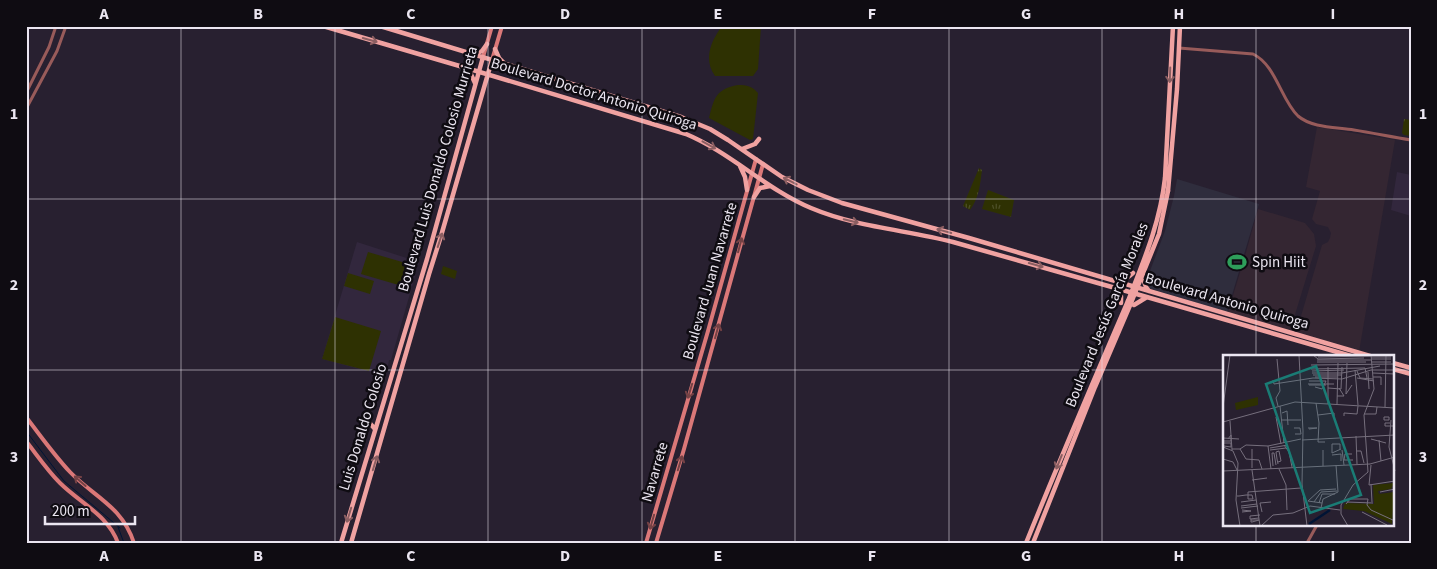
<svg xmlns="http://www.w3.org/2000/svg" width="1437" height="569" viewBox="0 0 1437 569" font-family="'Source Sans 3',sans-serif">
<defs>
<pattern id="park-tufts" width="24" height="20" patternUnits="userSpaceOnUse" patternTransform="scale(1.25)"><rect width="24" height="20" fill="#2e3102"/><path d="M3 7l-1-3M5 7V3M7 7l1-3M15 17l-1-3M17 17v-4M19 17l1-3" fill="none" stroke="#4c4f27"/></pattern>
</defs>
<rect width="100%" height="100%" fill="#282030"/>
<path fill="#2f2d3d" d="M1177,179L1259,204L1227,312L1148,288L1147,279L1165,231L1174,196Z"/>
<path fill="#342632" d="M1317,127L1395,140L1359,352L1296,333L1322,245L1328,242L1330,238L1331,233L1328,227L1316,224L1312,219L1320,191L1306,187Z
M1258,209L1305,223L1314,234L1316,246L1290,331L1228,312L1245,256Z"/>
<path fill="#32273d" d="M1397,172L1411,175V216L1391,210Z
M357,242L419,262L391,360H389L386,376L322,359Z"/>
<path fill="url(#park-tufts)" d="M1404,119L1411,120V136L1404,135L1402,133Z
M979,168L982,170C980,185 979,198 970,210L963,206Z
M988,190L1014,200L1011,217L982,209Z"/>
<path fill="#2e3102" d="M722,26H761L758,69L753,76H715C703,59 711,41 722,26Z
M738,85C747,85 752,86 758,93L753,139L750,140L709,118C714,98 716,89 738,85Z
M368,252L409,264L402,286L361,274Z
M443,266L457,271L455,279L441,274Z
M348,273L374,281L370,294L344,286Z
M335,317L381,331L369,371L322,359Z"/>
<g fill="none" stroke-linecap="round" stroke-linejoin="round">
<path stroke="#001435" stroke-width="1" d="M26,431L64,481L120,528
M118,527L124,543"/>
<path stroke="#985b5a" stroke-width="3" d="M1179,48L1253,54C1276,65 1281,100 1298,116C1312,128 1336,127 1354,130C1373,133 1392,137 1411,140
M26,93L49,47L56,26
M26,109L57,51L66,26
M1307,543L1317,525"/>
<path stroke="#db7878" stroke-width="4" d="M483,57L492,26
M492,60L502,26
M26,417C40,435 54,455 70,472C94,497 122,506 134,543
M26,441C37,455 47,470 60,483C80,503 108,515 118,543
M646,543L708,331L756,159
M656,543L684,449L763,164"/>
<path stroke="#f0a2a1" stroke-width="4.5" d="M323,26L463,67L686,134C731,153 766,189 811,208C856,227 906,230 953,242L1126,291L1351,356
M380,26L681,117L710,129L728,140L782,177L808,190L842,203L969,238L1370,356
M495,49L499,58L504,63
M475,54L482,51L487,44
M468,68L475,83
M742,149L755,144L759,139
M740,166L745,177L747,190
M1165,178L1173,26
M1168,191L1177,89L1180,26
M754,197L760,188L770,186
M1117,281L1127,278L1133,273
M1144,281L1146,287L1149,291
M1115,288L1121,296V303
M1134,305L1147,297
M1393,363L1411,368
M1393,369L1411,374
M367,420L375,429
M341,543L427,259L483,57
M351,543L429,274L441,236L492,60
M1026,543C1059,462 1093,382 1128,301
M1033,543L1095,387L1131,303"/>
<path stroke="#f0a2a1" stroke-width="4.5" d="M1128,301C1144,260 1160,223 1165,178
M1131,303L1159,234L1168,191"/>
</g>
<defs><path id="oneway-shaft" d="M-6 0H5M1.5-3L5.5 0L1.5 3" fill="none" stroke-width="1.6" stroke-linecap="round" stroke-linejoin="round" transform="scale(1.25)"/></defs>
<g stroke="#8b5e61">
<use href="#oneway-shaft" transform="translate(370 40) rotate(16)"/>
<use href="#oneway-shaft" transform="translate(1170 75) rotate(92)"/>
<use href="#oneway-shaft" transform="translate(709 145) rotate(29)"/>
<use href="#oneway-shaft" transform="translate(790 181) rotate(-153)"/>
<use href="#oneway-shaft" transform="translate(851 221) rotate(14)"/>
<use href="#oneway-shaft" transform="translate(944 231) rotate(-165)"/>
<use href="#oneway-shaft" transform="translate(440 240) rotate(-72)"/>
<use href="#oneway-shaft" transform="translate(1036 265) rotate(16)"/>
<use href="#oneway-shaft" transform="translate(1059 462) rotate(112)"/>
<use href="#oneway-shaft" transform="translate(375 463) rotate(-73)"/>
<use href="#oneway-shaft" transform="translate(349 515) rotate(107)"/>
</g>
<g stroke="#754245">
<use href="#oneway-shaft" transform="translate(740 245) rotate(-75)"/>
<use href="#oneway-shaft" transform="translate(717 331) rotate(-75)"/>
<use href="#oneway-shaft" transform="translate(690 391) rotate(107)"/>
<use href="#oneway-shaft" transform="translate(680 463) rotate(-73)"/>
<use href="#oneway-shaft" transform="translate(80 481) rotate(-139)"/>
<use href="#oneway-shaft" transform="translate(652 522) rotate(106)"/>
</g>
<path fill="none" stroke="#ebe6f1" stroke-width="1" stroke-opacity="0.55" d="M181,26V543M335,26V543M488,26V543M642,26V543M795,26V543M949,26V543M1102,26V543M1256,26V356M26,199H1411M26,370H1224M1393,370H1411M1256,525V543"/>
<defs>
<g id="stadium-bare" transform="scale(1.5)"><path d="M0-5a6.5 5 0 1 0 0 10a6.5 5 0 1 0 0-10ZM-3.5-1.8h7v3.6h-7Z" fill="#2e9e5b" stroke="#0f0c12" stroke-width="2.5" paint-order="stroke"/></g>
</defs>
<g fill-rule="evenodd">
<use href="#stadium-bare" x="1237" y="262"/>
</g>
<g text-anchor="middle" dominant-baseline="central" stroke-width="5" stroke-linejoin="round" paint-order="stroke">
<g font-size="15" fill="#ebe6f1" stroke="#0f0c12">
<text transform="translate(594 94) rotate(17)">Boulevard Doctor Antonio Quiroga</text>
<text transform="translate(438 169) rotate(-74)">Boulevard Luis Donaldo Colosio Murrieta</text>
<text transform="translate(710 281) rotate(-74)">Boulevard Juan Navarrete</text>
<text transform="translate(1227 301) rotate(16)">Boulevard Antonio Quiroga</text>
<text transform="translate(1107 315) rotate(-68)">Boulevard Jesús García Morales</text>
<text transform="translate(363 427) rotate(-73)">Luis Donaldo Colosio</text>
<text transform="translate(655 472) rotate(-74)">Navarrete</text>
</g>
<g font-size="15" fill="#ebe6f1" stroke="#0f0c12" text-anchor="start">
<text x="1252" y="262">Spin Hiit</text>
</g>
</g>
<g transform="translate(1223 355)">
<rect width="171" height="171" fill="#282030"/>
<path d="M171,128L168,134L155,136L156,139L171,137L169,169L141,156L120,154L122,148L151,149L150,130Z" fill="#2e3102"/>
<path d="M35,42V50L13,55L12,48Z" fill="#2e3102"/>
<path fill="none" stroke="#001435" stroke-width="2.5" d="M86,169L107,155"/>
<path fill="none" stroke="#766f7d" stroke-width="1" d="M76,0L80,76L79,129L84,171M90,0L95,4L141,3M95,2L148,1M148,2H168M54,4L57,36L53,43L55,51M148,4H168M94,5H148M94,7H143M148,7H168M124,8L123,39L129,30M88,10L172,9M105,12V49M88,14L142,13L144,23M132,15L135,50M89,16L121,15M134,16L137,23L150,24M145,17L146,34M89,18H119L157,11M150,18L172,19M90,20H119M92,22H114M150,22H158V30M134,23L151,26M50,25L51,29L90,23L119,24L148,15H172M86,26H103L99,34L92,32M85,29H111M86,30H103M105,33L118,34L119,12M114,41H121L116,33M93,48L96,68L95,87H102M114,49L115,8M57,51L61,88M0,52L7,0M162,52L163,0M59,58L64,56L65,70M141,59H153L154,52M95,60L111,58V61M121,61V58L134,59L135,51M53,62L58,89M161,62H166V65H161ZM59,65H78M168,65L166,92L172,116M7,66L9,95M0,67L72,47L172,53M167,68H162V71H172M71,73H77L78,79H72M85,73H94L86,74M133,81L134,109M0,83L16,84M148,84L163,88M79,85L172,80M156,85L158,106M0,86H8V80L5,84M0,88H8V92L1,91M61,90L66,97L69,112M45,91L48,114M0,92L10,96L15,108L13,145L17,171M47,93L65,90M9,94H17L23,104L36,105L39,114M17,94L23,90L45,91L78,84M117,94V89H109V98L118,94M47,95L63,93M119,95L121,110M134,96H138L141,108M129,99H122L121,105H130M109,100L118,99V106M0,104L10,107L14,115M55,107L58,106L56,96L53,97L54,104L55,109M148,110L146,130L172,126M50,111L49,98H51L53,110M100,111V95M29,113V94M56,114L63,130L64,155M29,115L37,171M0,116L147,109L172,102M29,125L44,123M148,129L149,147M157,137L172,134M14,141H16L23,140H29L30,144H25V137L78,133M18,147L33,145M91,147L98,137L114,136M124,147L150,148M96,148L99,139H112M99,148L85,146L97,135L113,134M123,149L127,144H145L144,150L148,155L172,166M18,151L34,149M18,153L35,151M98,153L100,144L115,137L113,110M19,155L28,156L19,157M39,157L37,148L48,147M139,157L164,170M36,163L27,164V161L37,160M28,164V167H29L36,165H28M38,171L50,160L70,158L87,151L117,155M111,171H128M125,171L118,159V150L130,130L145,117L141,60L151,34L148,0"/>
<path fill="#1a7c75" fill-opacity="0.15" stroke="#1a7c75" stroke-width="2.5" d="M93,11L138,140L87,158L43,29Z"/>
<rect width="171" height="171" fill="none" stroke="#ebe6f1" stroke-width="2.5"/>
</g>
<rect width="1437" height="569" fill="none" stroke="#0f0c12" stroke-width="55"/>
<path d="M45 516v8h90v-8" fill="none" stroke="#ebe6f1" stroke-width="2.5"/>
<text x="52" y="516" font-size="15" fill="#ebe6f1" stroke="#0f0c12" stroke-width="4" paint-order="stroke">200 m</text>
<rect x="28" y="28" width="1382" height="514" fill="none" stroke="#ebe6f1" stroke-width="2"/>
<g font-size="16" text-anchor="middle" font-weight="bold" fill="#ebe6f1">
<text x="104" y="19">A</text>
<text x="258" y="19">B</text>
<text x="411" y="19">C</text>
<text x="565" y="19">D</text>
<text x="718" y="19">E</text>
<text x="872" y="19">F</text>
<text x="1026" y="19">G</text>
<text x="1179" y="19">H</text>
<text x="1333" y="19">I</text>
<text x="14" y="119">1</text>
<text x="1423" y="119">1</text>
<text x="14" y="290">2</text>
<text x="1423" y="290">2</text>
<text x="14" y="462">3</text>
<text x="1423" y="462">3</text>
<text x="104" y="561">A</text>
<text x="258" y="561">B</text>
<text x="411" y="561">C</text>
<text x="565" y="561">D</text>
<text x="718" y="561">E</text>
<text x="872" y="561">F</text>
<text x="1026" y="561">G</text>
<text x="1179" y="561">H</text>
<text x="1333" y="561">I</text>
</g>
</svg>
